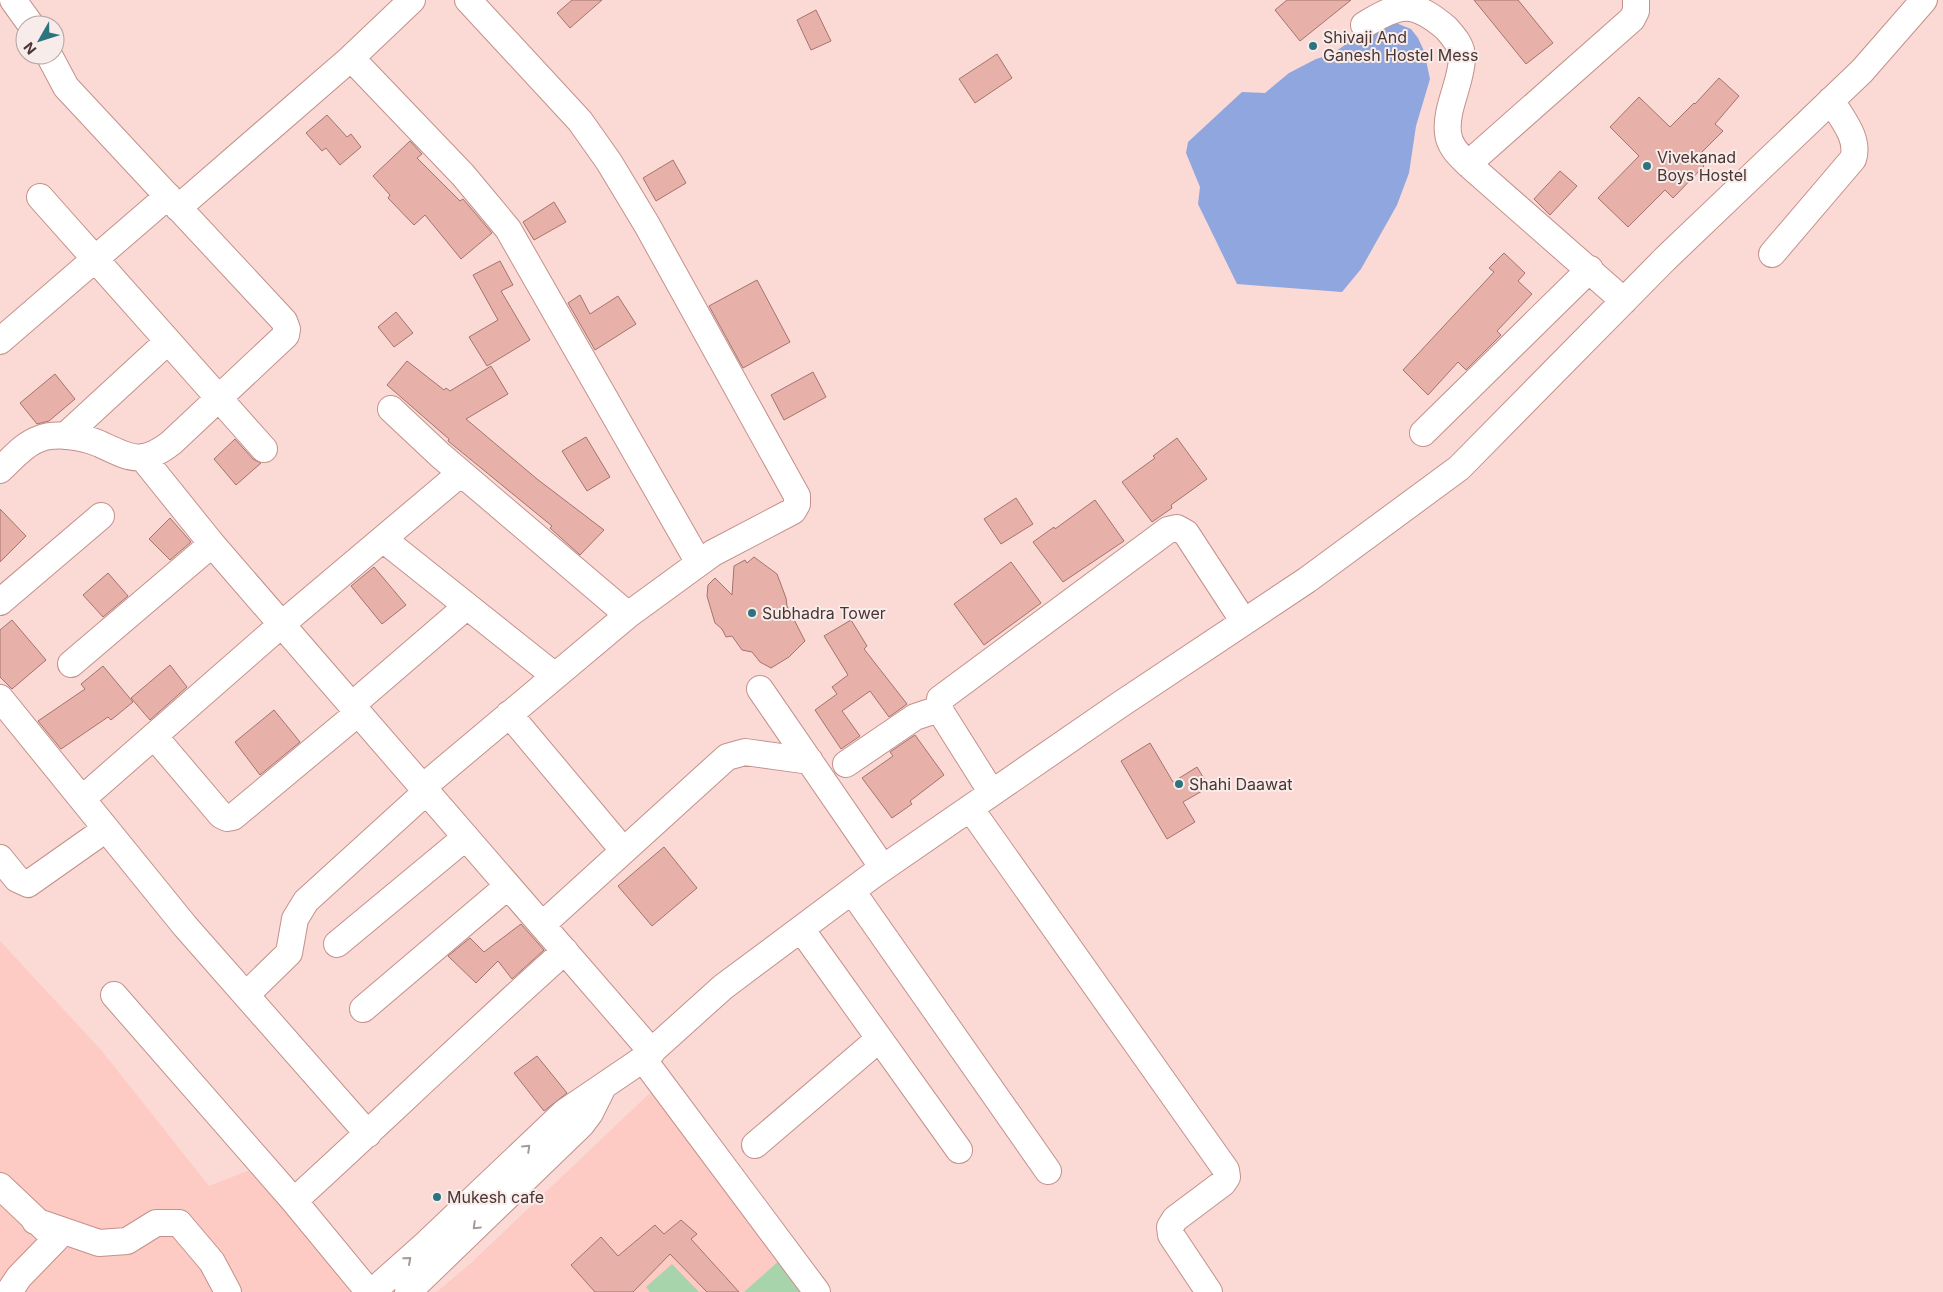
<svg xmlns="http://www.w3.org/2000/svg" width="1943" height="1292" viewBox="0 0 1943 1292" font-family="Inter,sans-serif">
<rect width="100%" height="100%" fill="#fbd9d5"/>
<path fill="#fdcac4" d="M0,941L101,1050L209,1186L255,1168L370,1292H0Z
M668,1076L831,1292H437L472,1262Z"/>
<path fill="#a8d4ab" d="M789,1252L818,1292H744Z
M672,1264L699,1292H650L646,1287Z"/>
<path fill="#8fa6de" d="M1396,23L1411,29L1418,38L1424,51L1430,79L1416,126L1409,173L1397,205L1361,269L1342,292L1237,284L1198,204L1200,187L1186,153L1188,142L1242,92L1265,93L1289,73L1316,59L1332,54L1365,31Z"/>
<path fill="#e7b1aa" stroke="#a4736d" d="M572,0H602L570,28L557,13Z
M1287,0H1351L1300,41L1275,10Z
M1474,0H1518L1553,43L1526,64Z
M816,10L831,41L811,50L797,20Z
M997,54L1012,78L975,103L959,79Z
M1719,78L1739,96L1715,124L1723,131L1696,158L1704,166L1673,198L1665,190L1628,227L1598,198L1639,156L1610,127L1639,97L1670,127L1694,103L1695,104Z
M327,115L347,137L351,134L361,147L340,165L326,148L322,151L306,133Z
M410,141L422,154L417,158L460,201L463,199L492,233L461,259L425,215L414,225L388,198L390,195L373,176Z
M673,160L686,183L656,201L643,178Z
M1560,171L1577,186L1550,215L1534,199Z
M554,202L566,222L534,240L523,222Z
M1504,253L1525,273L1518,281L1532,294L1497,331L1501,335L1466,370L1458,362L1428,395L1403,370L1494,272L1489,268Z
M500,261L513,285L501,291L530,340L487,366L469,337L498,320L473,275Z
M757,280L790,342L743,368L709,306Z
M580,295L590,314L618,296L636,324L595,350L568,303Z
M396,312L413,333L394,347L378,327Z
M407,361L444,390L446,388L450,391L491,366L508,394L466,419L537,479L604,530L580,555L550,528L552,526L448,441L449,439L387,385Z
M813,372L826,397L784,420L771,395Z
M55,374L75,399L49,421L37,424L20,403Z
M586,437L610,477L587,491L562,451Z
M1177,438L1207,479L1171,505L1172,508L1152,522L1122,482L1155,458L1153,456Z
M235,439L253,459L261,463L236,485L214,459Z
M1016,498L1033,524L1001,544L984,519Z
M1095,500L1124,541L1063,582L1033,542L1054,527L1055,529Z
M0,509L26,536L0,562Z
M170,518L191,542L170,560L149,539Z
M754,557L777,574L786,598L787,606L805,641L789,657L771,668L760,662L752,652L742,650L732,636L726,637L722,629L715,623L707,596L708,585L715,578L732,595L734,566L745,560L747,563Z
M1011,562L1041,603L984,645L954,604Z
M374,567L406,605L382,624L351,586Z
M108,573L128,596L103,617L83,595Z
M12,620L46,660L12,689L0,677V630Z
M851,620L867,646L864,649L907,704L889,717L870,691L842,711L860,736L841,749L815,710L837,694L832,687L848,675L824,636Z
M170,665L187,687L150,720L131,698Z
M103,666L133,702L111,720L108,717L61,749L38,721L85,689L81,684Z
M274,710L300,742L260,775L235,742Z
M915,735L944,775L910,801L912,804L892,818L862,778L893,756L890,752Z
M1150,743L1173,782L1197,767L1209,787L1183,802L1195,822L1167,839L1121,761Z
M664,847L697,888L652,926L618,886Z
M521,924L544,950L512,979L498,961L476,983L448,956L470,938L484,952Z
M537,1056L567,1093L544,1111L514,1073Z
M681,1220L697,1234L691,1239L739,1292H707L670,1254L633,1292H595L571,1265L601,1237L618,1256L655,1225L664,1234Z"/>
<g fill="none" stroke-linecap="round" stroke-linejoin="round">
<g stroke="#c4918a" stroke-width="28">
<path id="minor" d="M13,0L31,25
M1364,25C1400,3 1413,0 1446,28C1453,36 1462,45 1462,57C1462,82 1445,108 1448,133C1449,146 1459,155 1468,164
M351,58L463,175L508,229L699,563
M40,197L264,449
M178,208L351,58L412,0
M1772,254L1853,159C1860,138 1841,118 1831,100
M1624,301L1468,164L1632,19L1636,11V0
M0,341L168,196
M391,409L440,455L628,615
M1423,433L1590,269
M65,436L167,342
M142,457L212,544L652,1052
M0,470C11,460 24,444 39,439C56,432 84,437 100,444C130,458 141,466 171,443L286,335L287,329L284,321L66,87L49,55
M383,539L555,676
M0,602L101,516
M71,664L212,544
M760,689L883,868
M0,698L185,926L368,1134
M352,705L467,606
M509,714L623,850
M154,736L221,815L227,818L233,817L358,713
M846,764L915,717L939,709
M423,787L628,615L713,553L793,511L797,504V496L647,225L609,162L580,121L468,0
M992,793L939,709L940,699L1168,530L1177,528L1186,533L1244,622
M82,799L282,624L461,473
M970,808L1226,1170L1227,1177L1223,1183L1175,1219L1170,1227L1171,1235L1209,1292
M0,858L17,879L28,884L106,829
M852,891L1048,1171
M542,925L727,757L745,752L810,761
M801,929L959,1150
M337,944L466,837
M114,995L294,1201L369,1292
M246,995L289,953L295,919L306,901L427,791
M363,1009L508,886
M643,1059L817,1292
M755,1145L879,1039
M0,1186L56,1239L19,1277L9,1292
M294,1201C385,1118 473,1033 565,951
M35,1221L99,1243L127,1241L156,1223H179L212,1262L228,1292
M372,1292L426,1244L565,1112L643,1059L723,987L873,875L1118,706L1307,580L1459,468L1665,259L1862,71L1924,0
M408,1292L581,1125L590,1113L601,1091"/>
</g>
<use href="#minor" stroke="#fff" stroke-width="26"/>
</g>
<defs><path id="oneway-chevron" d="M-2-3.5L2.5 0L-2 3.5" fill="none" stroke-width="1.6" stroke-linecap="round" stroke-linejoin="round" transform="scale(1.25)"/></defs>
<g stroke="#a49a98">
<use href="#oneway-chevron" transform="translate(527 1148) rotate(-44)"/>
<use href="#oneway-chevron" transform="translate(476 1226) rotate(136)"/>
<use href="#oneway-chevron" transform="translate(408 1260) rotate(-41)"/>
</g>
<g fill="#2c747e" stroke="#f8eceb" stroke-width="2">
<circle cx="1313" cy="46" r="5"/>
<circle cx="1647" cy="166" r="5"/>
<circle cx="752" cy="613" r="5"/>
<circle cx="1179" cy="784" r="5"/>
<circle cx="437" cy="1197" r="5"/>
</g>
<g text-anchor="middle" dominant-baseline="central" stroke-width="4" stroke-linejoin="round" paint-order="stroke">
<g font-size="16" fill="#4a3532" stroke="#f8eceb" text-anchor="start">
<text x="1323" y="37">Shivaji And<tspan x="1323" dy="18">Ganesh Hostel Mess</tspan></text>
<text x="1657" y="157">Vivekanad<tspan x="1657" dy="18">Boys Hostel</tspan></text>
<text x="762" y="613">Subhadra Tower</text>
<text x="1189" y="784">Shahi Daawat</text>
<text x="447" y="1197">Mukesh cafe</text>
</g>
</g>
<g transform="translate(40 40) rotate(231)"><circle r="24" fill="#f8eceb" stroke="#b2a3a1"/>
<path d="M0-4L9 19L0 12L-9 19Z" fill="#2c747e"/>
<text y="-8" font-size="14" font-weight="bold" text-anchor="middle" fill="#4a3532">N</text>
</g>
</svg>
